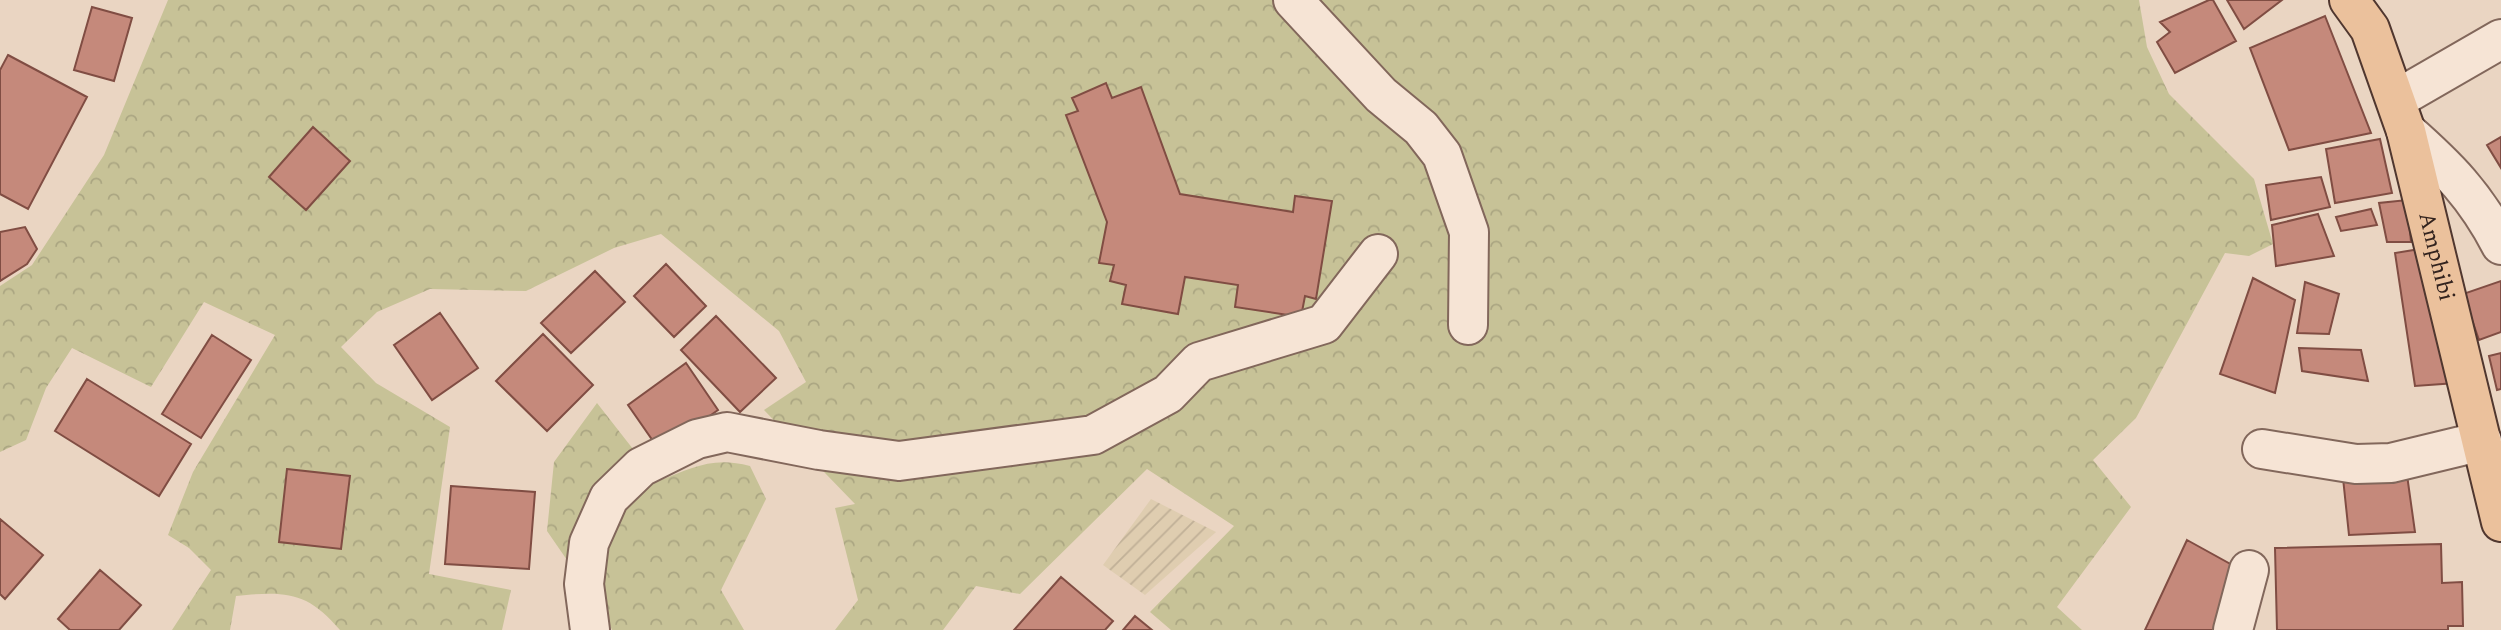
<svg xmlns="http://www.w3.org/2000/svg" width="2501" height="630" viewBox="0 0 2501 630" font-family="Spectral,serif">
<defs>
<pattern id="farmland-furrows" width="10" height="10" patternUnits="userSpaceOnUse" patternTransform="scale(1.75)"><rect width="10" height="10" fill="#dfcdb0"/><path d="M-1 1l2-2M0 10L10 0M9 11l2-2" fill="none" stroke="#c0b097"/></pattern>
<pattern id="forest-crowns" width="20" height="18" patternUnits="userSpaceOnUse" patternTransform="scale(1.75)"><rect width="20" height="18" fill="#c7c297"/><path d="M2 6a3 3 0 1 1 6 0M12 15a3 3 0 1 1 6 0" fill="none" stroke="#aba682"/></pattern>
</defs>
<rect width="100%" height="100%" fill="#ead5c2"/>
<path fill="url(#farmland-furrows)" d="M1151,499L1216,532L1145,595L1103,565Z"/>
<path fill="url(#forest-crowns)" d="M168,0H2139L2147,47L2169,94L2254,179L2273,244L2249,256L2225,253L2136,418L2093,460L2131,507L2057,607L2082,630H1171L1150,612L1234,526L1147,469L1020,594L976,586L943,630H835L858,600L835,508L855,504L764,410L806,382L779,331L661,234L614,248L526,291L430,289L377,312L341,347L376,383L450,427L429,574L511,590L502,630H340C307,591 285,591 236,596L230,630H172L211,570L189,548L168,535L193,472L275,335L204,302L151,387L72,348L46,388L26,440L0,452V286L32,265L104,155Z
M597,403L658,481C693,468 712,456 750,466L766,499L721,590L744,630H612L583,564L567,560L547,531L554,462Z"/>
<path fill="#c5897b" stroke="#804d43" stroke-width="2" d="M2209,0H2213L2236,41L2175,73L2157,42L2170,32L2160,22Z
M2227,0H2282L2244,29Z
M92,7L132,18L114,81L74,70Z
M2325,16L2371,133L2289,150L2250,48Z
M8,55L87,97L28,209L0,194V70Z
M1106,83L1112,98L1141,87L1180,194L1293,212L1295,196L1332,201L1316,299L1305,296L1301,317L1235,307L1238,285L1185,277L1178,314L1122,304L1126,285L1110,281L1114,265L1099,263L1107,222L1066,115L1078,111L1072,98Z
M313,127L350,161L306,210L269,177Z
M2501,137V168L2487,145Z
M2380,139L2392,193L2335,203L2326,149Z
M2321,177L2330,207L2271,220L2266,185Z
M2407,200L2411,242H2387L2379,203Z
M2371,209L2377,225L2341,231L2336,217Z
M2318,214L2334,256L2276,266L2272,225Z
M25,227L37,249L27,264L0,281V232Z
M2420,249L2456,383L2415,386L2395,253Z
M666,264L706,306L674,337L634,296Z
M595,271L625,302L571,353L541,323Z
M2253,278L2295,300L2275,393L2220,374Z
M2501,281V332L2479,340L2463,294Z
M2305,282L2339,294L2329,334L2297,333Z
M440,313L478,368L432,400L394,345Z
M716,316L776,378L740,412L681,350Z
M543,334L593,385L547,431L496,381Z
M212,335L251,360L201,438L162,414Z
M2299,348L2361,350L2368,381L2302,371Z
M2501,353V389L2497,390L2489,356Z
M686,363L718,410L660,451L628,405Z
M87,379L191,444L159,496L55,431Z
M287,469L350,476L341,549L279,542Z
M2407,475L2415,532L2349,535L2343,478Z
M451,486L535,492L529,569L445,564Z
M0,519L43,555L5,599L0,594Z
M2187,540L2243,571L2225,630H2145Z
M2441,544L2442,583L2462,582L2463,626H2448V630H2277L2275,548Z
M100,570L141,605L119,630H70L58,619Z
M1061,577L1113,621L1105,630H1014Z
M1135,616L1152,630H1123Z"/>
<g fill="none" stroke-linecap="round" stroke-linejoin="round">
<g stroke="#82675b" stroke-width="42">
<path id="minor" d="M1293,0L1381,95L1421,128L1442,155L1469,232L1468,325
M2397,99L2501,39
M2406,131C2448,168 2475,195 2501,245
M2262,449L2356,464L2391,463L2482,441
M590,630L584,584L589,543L609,498L641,467L697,439L727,432L819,450L899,461L1093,435L1168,394L1199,362L1324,324L1378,254
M2233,630L2249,570"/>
</g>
<g stroke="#50372f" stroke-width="42">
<g id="major">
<path id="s1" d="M2349,0L2370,29L2406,131L2501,522"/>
</g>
</g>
<use href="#minor" stroke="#f6e4d5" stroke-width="38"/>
<use href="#major" stroke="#ebc19c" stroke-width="38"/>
</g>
<g text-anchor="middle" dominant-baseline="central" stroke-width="6" stroke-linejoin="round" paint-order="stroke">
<g font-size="23" fill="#33231e" stroke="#f2e1d1">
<text stroke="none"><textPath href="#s1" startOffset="273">Amphibi</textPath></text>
</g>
</g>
</svg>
